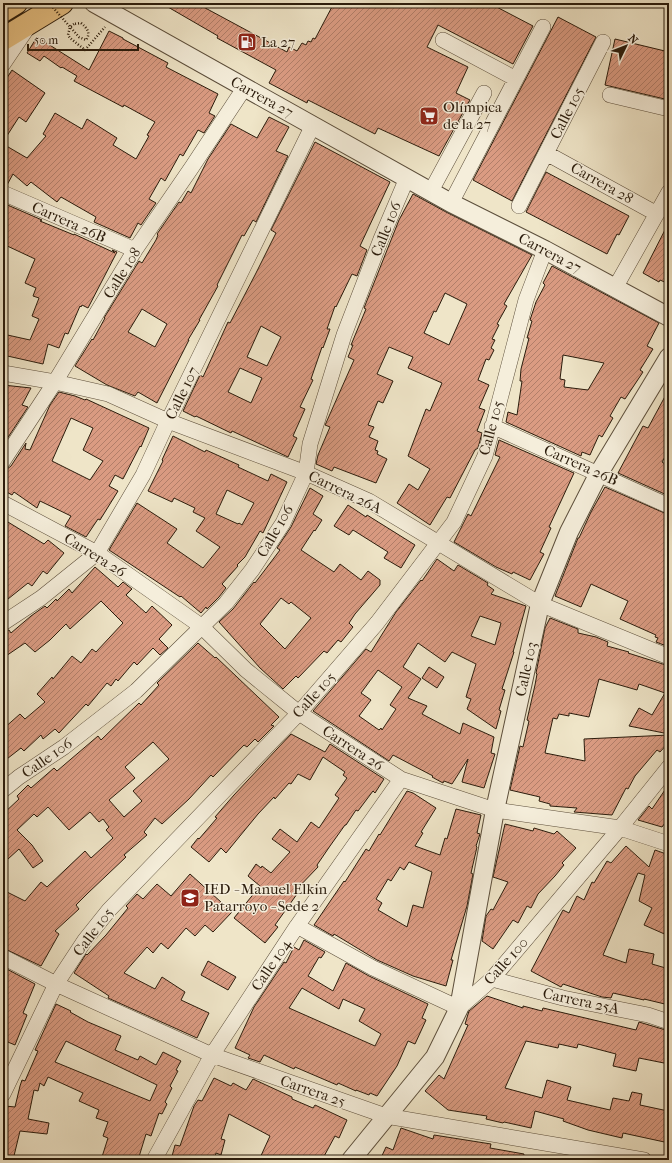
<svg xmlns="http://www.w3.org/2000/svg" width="672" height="1163" viewBox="0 0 672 1163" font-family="'IM FELL French Canon',serif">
<defs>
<pattern id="building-hatch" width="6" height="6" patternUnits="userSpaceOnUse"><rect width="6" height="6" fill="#da9b82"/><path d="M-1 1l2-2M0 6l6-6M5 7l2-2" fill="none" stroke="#b17e69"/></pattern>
</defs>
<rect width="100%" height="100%" fill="#efe5c8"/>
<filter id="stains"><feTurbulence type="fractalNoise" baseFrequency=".005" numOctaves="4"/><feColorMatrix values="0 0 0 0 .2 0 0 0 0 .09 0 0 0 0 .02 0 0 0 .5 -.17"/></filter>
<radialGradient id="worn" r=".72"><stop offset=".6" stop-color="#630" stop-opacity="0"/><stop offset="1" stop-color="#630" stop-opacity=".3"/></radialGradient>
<path fill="url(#building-hatch)" stroke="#2b1c0c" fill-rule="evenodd" d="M161,3H196L287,52L289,47L297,51L302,43L306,45L308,41L311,42L313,38L315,39L334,3H489L533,26L513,64L438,25L427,47L468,67L456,93L470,100L439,156L378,128L375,134L308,100L307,103L269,83L276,70L217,38L218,36Z
M558,17L596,37L512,201L473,180Z
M109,31L123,38V39L168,63L166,67L218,94L209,113L215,116L204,133L198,130L183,156L180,154L165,181L161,178L149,199L156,203L141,225L138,223L130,238L94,222L96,217L61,197L57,202L31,182L27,186L13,174L7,185L3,184V144L27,158L46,136L43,134L55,113L82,129L87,119L117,138L113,145L136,159L149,136L147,135L155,122L124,105L123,107L74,81L77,76L62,67L61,68L44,56L40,61L27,53L37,37L89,70Z
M615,39L669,52V100L605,85Z
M12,70L45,93L26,122L19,117L3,142V84Z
M269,117L289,127L276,151L288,156L256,222L253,220L244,236L242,235L217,285L218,286L199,320H200L188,340H189L157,403L138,392L135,396L107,385L75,366L92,339L93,340L105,318H104L139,261L142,263L156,240L158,235L157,234L179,202L181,203L188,191L191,193L208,159L231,124L257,138ZM142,309L167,324L155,347L128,332Z
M315,142L390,182L360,246L367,250L357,276L352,274L351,276L336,307L335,306L327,329H330L323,348L322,347L311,379L313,380L300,407L305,409L293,436L297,438L288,457L232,431L231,433L196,416L195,417L183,411L200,375L203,377L228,322L230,323L255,275L276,233L271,230ZM261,326L281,337L267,366L247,357ZM240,368L262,378L251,403L228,392Z
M546,172L629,216L619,235L617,234L607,254L526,212Z
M413,194L446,212L532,255L504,304L507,306L497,324L499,325L492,339L495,340L491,348L494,350L489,360L486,359L478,380L489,385L479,408L485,410L477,431L482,433L478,448L475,450L450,498L447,497L430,525L397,503L409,484L418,490L430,469L408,456L426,409L430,411L442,383L408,368L413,357L389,347L377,374L393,381L383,403L378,401L368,425L374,427L369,437L378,441L375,450L378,451L377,454L387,459L376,483L334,467L332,471L316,464L318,455L330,427L325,425L326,423L354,360L348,357L353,345H351L366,309L364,308L399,220ZM445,293L467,304L449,345L424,333L434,311L436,312Z
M3,203L42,220L40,221L74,235V234L115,253L112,250L117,252L88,308L82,305L81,307L80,306L68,334L65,333L59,348L48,344L43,364L3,355V334L30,340L39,319L32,316L39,298L33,296L36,288L25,283L35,259L3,244Z
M669,222V284L660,280L659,282L643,273Z
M552,266L659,323L647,346L653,349L640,370L643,372L625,399L621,397L610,416L613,418L602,437L599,435L590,455L582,452L581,456L506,422L508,412L517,415L522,381H520L521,369L529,338H527L532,321L530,320L536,302L545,285L543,283ZM563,355L604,363L588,390L564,387L565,380L560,379Z
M3,385L31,388L22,405L28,407L3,445Z
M669,389V450L662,462L669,467V496L618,473L643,426L648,428Z
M59,392L75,396L85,400L86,399L149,428L141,447L140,446L123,479L115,475L109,486L118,491L100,520L98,519L86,537L65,526L71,516L40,501L37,508L14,492L12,495L3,490V470L7,469L11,466L26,443L25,449L30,450L50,405ZM71,418L93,428L83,450L103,461L90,480L52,461Z
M173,436L205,452L206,450L239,465L238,467L268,481L271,474L287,482L263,533L260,531L245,557L237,565L238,566L222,584L226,588L219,597L207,609L206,607L201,613L181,596L180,597L109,550L137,503L177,529L167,543L203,568L220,547L196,531L205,518L193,512L195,508L174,498L172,502L148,491L163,461L162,460ZM227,490L254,503L242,525L239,523L238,524L216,514Z
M499,440L574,473L549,527L551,528L540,552L544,554L530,580L513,572L512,574L496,567L454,542L468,514L471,516L500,457L495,455Z
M605,487L669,515V647L656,642L658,638L655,637L656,635L620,619L628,601L591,584L581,607L555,596L578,538H579L591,512Z
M310,488L323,496L313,514L322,520L315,531L314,530L301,550L334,572L340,564L361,580L368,571L380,580V585L355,614L349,623L353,627L341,642L338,640L327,653L324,651L298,678L296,676L283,689L260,668L219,622L233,609L254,582L255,583L280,550L277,548L291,527ZM281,598L289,604L291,602L311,618L285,649L260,624Z
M348,505L366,517L367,515L415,545L401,568L384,558L388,552L353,530L349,535L334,526Z
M3,519L44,544L48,540L64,553L47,574L43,571L32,586L28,583L3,603Z
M437,559L454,571L458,565L488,583L487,585L494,590L491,594L526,606L513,652H514L502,689L505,690L499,710L501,711L496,729L467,709L471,699L466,697L476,664L452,652L445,662L418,643L403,667L421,679L408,698L427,706L422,714L460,734L463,723L494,737L491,753L495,754L484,788L462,782L468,759L452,784L444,781L443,783L432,777L433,776L393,755L389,761L313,711L366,649L371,652L396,612L421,580L422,581ZM480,616L501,623L495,645L471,636ZM378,670L402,687L390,705L396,709L382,730L381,728L379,730L359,716L371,700L361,693Z
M95,567L118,587L123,582L132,589L126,595L146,613L152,606L172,625L159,639L168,648L160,655L153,648L137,665L134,662L118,681L116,679L111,686L107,683L88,706L86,704L59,733L55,729L43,739L41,735L24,751L21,748L3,762V729L20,714L25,719L45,702L37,694L52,677L53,679L72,656L81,663L92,649L96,652L123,623L101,601L70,629L66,624L50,640L35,652L25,643L3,658V632L9,630L11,633L31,616L45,606L47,608L56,599L57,601L69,589L72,593Z
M550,618L578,629V633L596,637L608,642L607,646L629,652L628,653L669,666V734L629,726L639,708L652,715L665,693L639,684L637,690L599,679L589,717L569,713V716L559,714L557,719L553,718L545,753L585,761L584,739L669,735V742L660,752L657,750L635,776L628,789L626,788L612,815L574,812L577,808L550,806V804L539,801L540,797L510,790L520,746L523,747L529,721L527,720L535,685L537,674L536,673L545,628Z
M198,643L215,658L216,657L279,717L271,725L274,726L258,742L255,739L247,747L244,745L213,777L211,775L189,799L162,824L155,818L144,832L147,835L124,855L126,857L88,893L76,905L79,909L55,931L59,934L41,966L3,948V890L25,901L41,882L47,887L85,851L91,858L113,838L106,830L109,827L103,819L99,822L90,812L69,830L48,807L37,817L34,814L17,830L32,845L43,861L33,868L19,849L8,859L3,854V814L19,799L17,796L28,785L31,788L54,768L57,771L98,736L101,740L139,703L141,705L159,685L157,683ZM153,742L169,759L133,791L142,801L124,817L109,800L135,778L125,767Z
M429,667L444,677L437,688L422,678Z
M291,734L325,752L330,744L384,779L375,793L373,791L358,811L356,810L346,825H345L330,846L317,865L318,867L294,892L297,894L275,925L278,927L265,943L234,918L260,886L248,876L256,864L261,868L262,866L271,873L290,852L272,839L280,829L297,842L311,822L319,828L339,798L335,795L347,778L343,775L345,772L323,757L310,780L298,774L291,784L289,783L275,799L274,797L258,814L226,853L221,848L209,862L191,847L198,838L199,839L217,818L215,817L234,795Z
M669,784V818L662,827L638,820L649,806L652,809Z
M407,791L413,793L436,808L421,832L423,833L415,846L440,855L445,838L447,839L456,809L481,815L477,833L480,834L476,846L477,847L471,873L473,874L467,906L451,960H453L446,986L413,976L377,960L334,934L333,936L314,925L344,881L345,882L366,849L369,851L379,834L380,835ZM409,862L432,872L423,908L413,905L407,927L378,910L382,903L376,899L388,879L391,881L400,867L404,870Z
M505,824L533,831L534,828L554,834L557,831L576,848L562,863L564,865L555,876L538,894L531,908L527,906L518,923L513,920L493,949L482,941L486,916L491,909L493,910L508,882L493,877Z
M626,846L649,867L655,850L669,855V936L644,925L652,908L639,901L645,875L638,873L603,955L626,963L629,949L654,954L652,964L669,969V1005L644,999V1000L613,993L611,998L602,997L563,984L561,987L531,971L563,910L569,913L577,896L584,900L592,882L594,883L607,861L611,863Z
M190,874L232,912L213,932L205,925L195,936L186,928L168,949L161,943L153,953L147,947L124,973L155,989L162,977L185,992L181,1000L209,1013L197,1038L108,998L109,996L74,973L86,954L87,955L106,935L128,908L126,906L137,894L143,899L157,884L171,896Z
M304,940L325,952L321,958L319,957L308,976L333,991L346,963L369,976L428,1004L422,1018L426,1020L415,1044L408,1041L397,1066L377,1096L370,1093L369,1095L356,1090V1091L338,1083L337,1085L295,1067L294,1069L264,1055L260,1062L248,1058L250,1055L235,1048L254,1007L284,962L286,963L294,947L299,950ZM302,988L339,1009L343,999L365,1009L359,1021L381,1034L375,1046L289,1008Z
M208,961L236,977L228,990L201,975Z
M3,967L35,984L23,1013L27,1015L15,1045L3,1040Z
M487,996L523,1008V1006L542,1011L543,1008L636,1030L639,1022L669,1031V1064L639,1058L636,1071L613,1066L616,1054L578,1044L577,1048L559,1044L558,1048L526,1041L505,1088L542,1098L547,1080L571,1087L567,1100L610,1110L613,1098L629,1101L632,1092L642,1094L640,1105L668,1111L666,1123H669V1143L623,1133L622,1138L588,1130L563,1121L564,1119L535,1111L531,1128L504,1122L503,1123L486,1119L487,1116L448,1110L425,1091L439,1075L444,1079L468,1025L465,1024L469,1011Z
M56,1004L71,1011L70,1012L88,1022L121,1036L115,1050L138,1060L140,1056L156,1065L163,1052L181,1061L176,1070L178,1071L170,1086L172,1088L165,1102L167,1104L162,1114L159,1113L151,1136L146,1134L138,1160H101L108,1138L103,1136L108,1122L96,1118L99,1110L79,1101L83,1093L48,1077L44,1086L40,1083L38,1091L34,1090L28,1119L49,1123L47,1134L20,1131L13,1160H3V1117L5,1106L15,1107L20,1086L22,1080L25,1081L38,1051L35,1050ZM66,1041L157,1085L150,1101L55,1062Z
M214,1078L231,1086L233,1083L246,1090L253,1079L292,1097V1099L313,1108L315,1105L347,1120L339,1138L335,1136L322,1160H259L270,1136L229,1114L221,1139L225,1140L221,1155L216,1153L214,1160H171L175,1145L180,1146L194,1106L198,1100L202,1101Z
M401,1128L433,1139L434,1135L491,1144L490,1148L524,1154L523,1160H380L386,1147L393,1150Z"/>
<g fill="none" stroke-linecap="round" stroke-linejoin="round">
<g stroke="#5c4e3b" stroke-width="16">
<path id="minor" d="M443,40L516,79
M3,64L28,27
M610,95L669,109
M546,153L657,214
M431,191L484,93
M3,193L135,250
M451,203L543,27
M519,206L603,42
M615,288L669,192
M3,373L55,382L108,394L168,421L306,473L369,501L540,604L669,657
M492,426L669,506
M3,461L55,382L135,250L192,167L245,87
M3,503L97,553L201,626L246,670L299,713L401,779L495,810L620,828L669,844
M3,623L41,598L97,553L143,475L168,421L313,125
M3,790L19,777L64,747L136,691L226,603L252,570L283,523L306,473L310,444L344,335L381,239L407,178
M297,926L373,968L459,1008L492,979L620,828L669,767
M3,957L56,984L212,1055L386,1116L644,1160
M492,979L563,998L648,1015L669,1022
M3,1094L56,984L85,940L109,910L299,713L377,623L454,522L485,456L526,300L545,250
M154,1160L212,1055L297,926L401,779"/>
</g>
<g stroke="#5c4e3b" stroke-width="20">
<path id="tertiary" d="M94,3L451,203L545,250L669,317
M351,1160L435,1057L459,1008L495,810L540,604L569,532L599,473L669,357"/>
</g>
<g stroke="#2b1c0c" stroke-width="24">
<path id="trunk" d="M3,11L16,3
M3,39L62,3"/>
</g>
<path stroke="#2b1c0c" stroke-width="2.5" stroke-dasharray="1 2" stroke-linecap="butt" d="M74,24L70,27L68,35L70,38L85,50L105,27"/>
<use href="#minor" stroke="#f5eedb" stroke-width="15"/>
<use href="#tertiary" stroke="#f5eedb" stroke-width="18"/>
<use href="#trunk" stroke="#e8c284" stroke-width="22"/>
<path stroke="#2b1c0c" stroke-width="2.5" stroke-dasharray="1 2" stroke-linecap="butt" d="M49,3L79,37L86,40C91,33 87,28 81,23L74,24"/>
</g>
<defs>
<g id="fuel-square" transform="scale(1)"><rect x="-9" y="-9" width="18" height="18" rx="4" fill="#8f2418" stroke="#f5eedb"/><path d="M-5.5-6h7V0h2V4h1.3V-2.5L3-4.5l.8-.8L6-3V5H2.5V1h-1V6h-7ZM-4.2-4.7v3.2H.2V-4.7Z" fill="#fff"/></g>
<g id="supermarket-square" transform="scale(1)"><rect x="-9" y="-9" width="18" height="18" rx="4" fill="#8f2418" stroke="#f5eedb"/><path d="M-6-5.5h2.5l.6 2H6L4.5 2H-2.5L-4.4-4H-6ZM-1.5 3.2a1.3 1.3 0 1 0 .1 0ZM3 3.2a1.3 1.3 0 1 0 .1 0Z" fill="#fff"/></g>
<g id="school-square" transform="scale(1)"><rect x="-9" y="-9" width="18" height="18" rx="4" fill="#8f2418" stroke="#f5eedb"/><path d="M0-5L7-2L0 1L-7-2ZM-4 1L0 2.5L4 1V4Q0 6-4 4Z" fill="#fff"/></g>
</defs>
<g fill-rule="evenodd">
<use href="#fuel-square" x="247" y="42"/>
<use href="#supermarket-square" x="429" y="116"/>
<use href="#school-square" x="190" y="898"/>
</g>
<g text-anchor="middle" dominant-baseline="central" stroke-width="3" stroke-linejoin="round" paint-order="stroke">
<g font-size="15" fill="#2b1c0c" stroke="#f5eedb" text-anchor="start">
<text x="261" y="42">La 27</text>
<text x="443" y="107">Olímpica<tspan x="443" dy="17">de la 27</tspan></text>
<text x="204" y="889">IED - Manuel Elkin<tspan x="204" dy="17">Patarroyo - Sede 2</tspan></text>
</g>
<g font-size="15" fill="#2b1c0c" stroke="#f5eedb">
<text transform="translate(262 97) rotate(29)">Carrera 27</text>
<text transform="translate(567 113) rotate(-63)">Calle 105</text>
<text transform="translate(602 183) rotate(29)">Carrera 28</text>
<text transform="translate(69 222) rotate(24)">Carrera 26B</text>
<text transform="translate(386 229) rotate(-68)">Calle 106</text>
<text transform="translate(550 253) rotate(28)">Carrera 27</text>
<text transform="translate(122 273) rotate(-58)">Calle 108</text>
<text transform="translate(182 393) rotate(-64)">Calle 107</text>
<text transform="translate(491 428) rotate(-75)">Calle 105</text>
<text transform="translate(581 465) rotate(24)">Carrera 26B</text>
<text transform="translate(345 492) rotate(26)">Carrera 26A</text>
<text transform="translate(275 531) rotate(-60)">Calle 106</text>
<text transform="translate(95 555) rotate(32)">Carrera 26</text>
<text transform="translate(526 669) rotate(-78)">Calle 103</text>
<text transform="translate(314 695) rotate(-48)">Calle 105</text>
<text transform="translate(353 748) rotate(33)">Carrera 26</text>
<text transform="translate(47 758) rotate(-35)">Calle 106</text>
<text transform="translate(93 932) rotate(-53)">Calle 105</text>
<text transform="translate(506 961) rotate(-48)">Calle 100</text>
<text transform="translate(271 965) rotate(-56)">Calle 104</text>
<text transform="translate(581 1001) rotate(12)">Carrera 25A</text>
<text transform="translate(313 1091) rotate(19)">Carrera 25</text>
</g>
</g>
<rect width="672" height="1163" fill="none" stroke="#efe5c8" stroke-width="16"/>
<rect x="4" y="4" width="664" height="1155" fill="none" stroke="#2b1c0c" stroke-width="2"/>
<rect x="8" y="8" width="656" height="1147" fill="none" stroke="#2b1c0c"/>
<g transform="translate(626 46) rotate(47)" stroke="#f5eedb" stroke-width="3" paint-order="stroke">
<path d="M0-3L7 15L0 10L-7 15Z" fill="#2b1c0c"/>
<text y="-6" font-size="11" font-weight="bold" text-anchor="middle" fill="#2b1c0c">N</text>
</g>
<path d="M28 44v6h110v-6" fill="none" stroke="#2b1c0c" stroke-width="2"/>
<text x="34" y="44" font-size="12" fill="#2b1c0c" stroke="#f5eedb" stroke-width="3" paint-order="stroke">50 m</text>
<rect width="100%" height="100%" filter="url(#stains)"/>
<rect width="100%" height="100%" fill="url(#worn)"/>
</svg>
